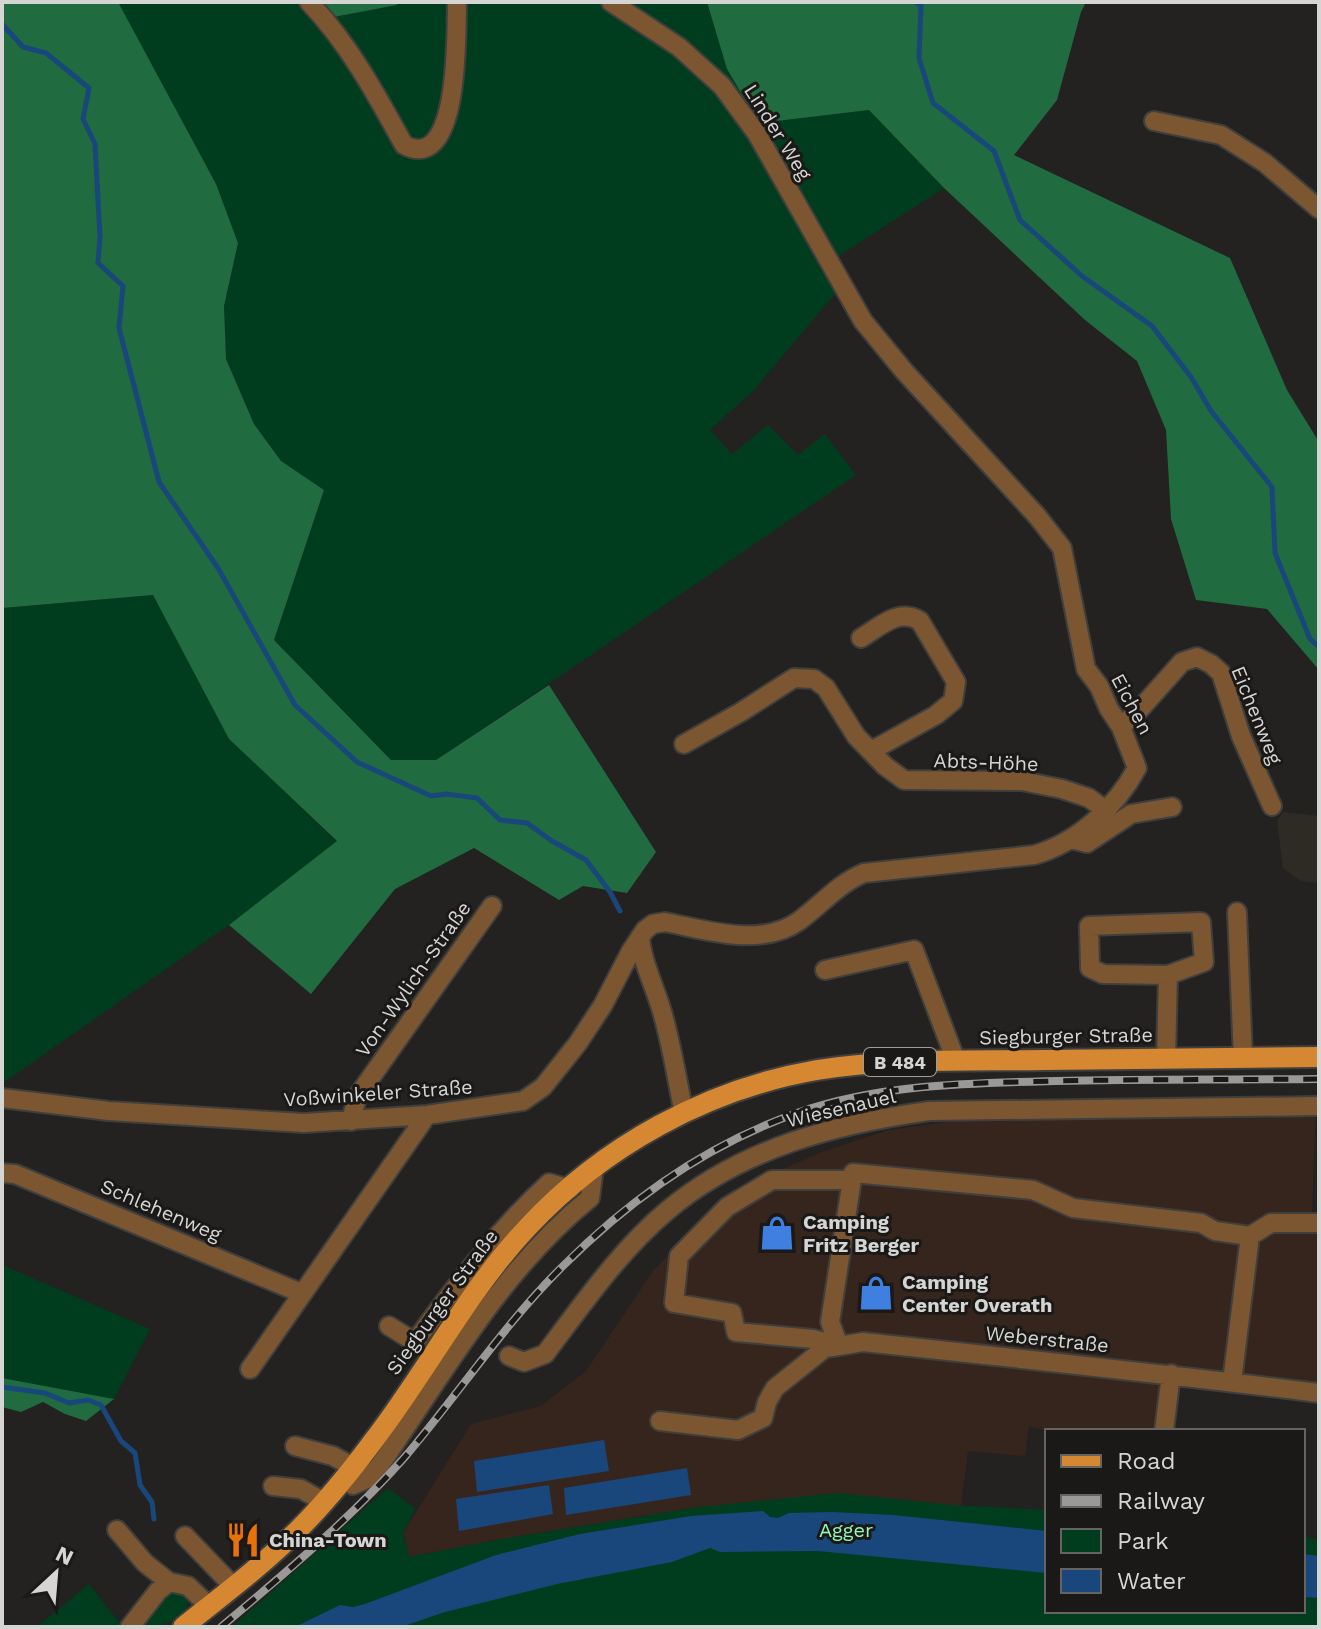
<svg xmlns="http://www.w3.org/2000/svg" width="1321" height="1629" viewBox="0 0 1321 1629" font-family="'Work Sans',sans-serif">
<rect width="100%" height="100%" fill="#232220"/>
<path fill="#36251d" d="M1316,1108L1311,1233H1319V1394L1177,1380L1170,1431H1057L1029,1427L1025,1456L968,1451L959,1522L698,1507L502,1539L409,1557L403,1533L471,1424L541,1406L586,1371L653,1271L727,1193L822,1152L889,1130L954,1121L1062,1120L1085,1115Z"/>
<path fill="#2d2b23" d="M1283,812L1319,816V883L1301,881L1283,868L1277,821Z"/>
<path fill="#003d1e" d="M118,2H300L318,20L396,5V2H707L759,123L869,110L944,188L826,264L839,289L753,391L710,430L732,454L768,425L798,455L825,434L856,475L436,760H391L274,640L324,490L281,462L254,424L226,359L224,306L238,243Z
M153,595L229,739L337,842L229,925L6,1081H2V608Z
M2,1265L150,1329L114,1399L2,1378Z
M388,1488L415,1509L403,1533L409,1557L502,1539L698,1507L838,1493L953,1505L1047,1510V1611H1303V1597L1316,1598L1303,1595V1537L1319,1540V1627H232Z
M89,1584L123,1627H37Z
M178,1589L189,1599C184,1624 157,1627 136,1627L169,1590Z"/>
<path fill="#206b40" d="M2,2H118L216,184L238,243L224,306L226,359L254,424L281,461L324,490L274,640L391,760H436L549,685L656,852L627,893L583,886L559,900L474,848L395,889L311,994L229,925L337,841L229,739L153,595L2,608Z
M300,2H396L397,5L318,20Z
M707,2H1086L1081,12L1057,100L1014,155L1230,258L1287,390L1319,442V670L1267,609L1196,600L1171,519L1166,430L1137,361L1085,320L944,188L869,110L759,123L727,69Z
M2,1378L114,1399L86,1421L65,1414L43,1402L21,1412L2,1407Z"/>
<path fill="#19477b" d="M604,1440L609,1471L477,1492L474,1461Z
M687,1468L691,1495L566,1515L564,1488Z
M549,1485L553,1514L459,1531L456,1499Z
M763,1511L770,1517L778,1518L789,1513L832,1512L893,1515L1047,1531V1573L818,1551L720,1552L710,1548L672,1562L557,1584L445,1612L401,1627H295L340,1605L353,1607L365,1604L496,1555L580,1534L691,1516Z
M1303,1554L1319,1556V1598L1303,1597Z"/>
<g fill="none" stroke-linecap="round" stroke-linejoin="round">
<path stroke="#19477b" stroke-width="5" d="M915,2L921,5L919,58L933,103L994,151L1020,220L1082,276L1152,326L1191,377L1211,411L1272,487L1275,553L1310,639L1319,647
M2,24L23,47L46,53L89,88L83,119L95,144L100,237L98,263L123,286L119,328L159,482L218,568L295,705L357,762L431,796L446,794L477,798L500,820L527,823L552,841L586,860L610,892L620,911
M2,1387L45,1393L69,1403L88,1400L101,1405L121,1441L135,1453L140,1485L152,1502L154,1519"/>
<g stroke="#3f3f3d" stroke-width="22">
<path id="minor" d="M309,2C349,44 376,94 404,145C461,175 456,30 457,2
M1154,121L1221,135L1265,163L1319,209
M861,638C878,628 899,607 920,621L956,682L953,701L936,715L871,751
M1121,727L1141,708L1182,662L1197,657L1211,664L1221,673L1241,736L1272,806
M684,744L741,712L794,678L814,679L826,688L856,736L885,766L904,780L1022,781L1062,789L1089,798L1105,810
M1072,839L1087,843L1131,814L1172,807
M1237,912L1243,1058
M640,937C642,963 656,989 663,1015C672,1047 677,1080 684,1113
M825,970L914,950L956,1061
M1166,1059L1168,975L1103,974L1090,968L1089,926L1201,922L1204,962L1168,975
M2,1098L109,1111L304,1123L427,1115L523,1101L543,1087L578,1043L603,1005L631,951L645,930L653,924L665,922C706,930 761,948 799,921C821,905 839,883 864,873L1034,855C1077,843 1116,807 1137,768L1121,727L1109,709L1099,686L1086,669L1062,548L1037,516L904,371L863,321L757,134L722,86L679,47L611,2
M351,1121L357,1097L492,906
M2,1173L15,1174L301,1293
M1250,1236L1271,1223H1319
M389,1326L415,1342C456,1285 497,1231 549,1183L570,1189
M839,1346L813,1339L736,1332L732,1313L674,1303L679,1256L727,1207L772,1180H852
M509,1356L524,1362L545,1354C583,1304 620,1250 668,1210C742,1148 836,1124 929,1111L1319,1106
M250,1369L427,1115
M1232,1382L1250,1236L1215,1231L1201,1223L1073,1208L1033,1190L853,1173L830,1322L839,1346L863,1342C1015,1358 1167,1374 1319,1393
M660,1421L738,1430L763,1418L767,1402L775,1388L825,1348L839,1346
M1164,1431L1171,1374
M295,1446L333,1456L353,1467
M343,1479L353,1485L367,1479L380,1465C444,1373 501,1270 590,1198L594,1167
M273,1486L301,1489L324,1502
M117,1530L145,1563L169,1582
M185,1536L234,1587
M130,1627L158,1591L169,1582L188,1586L209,1606"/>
</g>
<g stroke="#3f3f3d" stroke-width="24">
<path id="major" d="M183,1627C223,1595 263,1565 299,1529C326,1502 351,1471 374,1440C427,1371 467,1292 527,1228C603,1146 707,1089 817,1070C892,1058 969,1061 1044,1060C1136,1059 1227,1058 1319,1057"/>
</g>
<use href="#minor" stroke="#7c5631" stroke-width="18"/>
<use href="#major" stroke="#d68731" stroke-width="20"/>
<g stroke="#9a9997" stroke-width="8">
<path id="rail" d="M221,1627C284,1574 349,1520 404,1458C458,1395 504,1324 563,1266C629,1200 708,1144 797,1113C880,1084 970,1083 1056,1081C1144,1079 1232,1080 1319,1079"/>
</g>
<use href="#rail" stroke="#1a1917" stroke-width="5" stroke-dasharray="15" stroke-linecap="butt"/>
</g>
<defs>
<g id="shop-bare" transform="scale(2.76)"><path d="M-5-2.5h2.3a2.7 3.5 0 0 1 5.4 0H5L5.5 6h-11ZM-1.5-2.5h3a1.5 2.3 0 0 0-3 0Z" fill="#3f7fe0" stroke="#1a1917" stroke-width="2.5" paint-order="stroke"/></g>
<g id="restaurant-bare" transform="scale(2.76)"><path d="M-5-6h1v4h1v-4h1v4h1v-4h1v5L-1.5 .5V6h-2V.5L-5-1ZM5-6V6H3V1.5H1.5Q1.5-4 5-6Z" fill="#e8710a" stroke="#1a1917" stroke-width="2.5" paint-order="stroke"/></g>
</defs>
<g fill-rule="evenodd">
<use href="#shop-bare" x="777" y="1233"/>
<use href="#shop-bare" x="876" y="1293"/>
<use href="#restaurant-bare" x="243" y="1540"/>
</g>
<g text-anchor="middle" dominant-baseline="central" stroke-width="6" stroke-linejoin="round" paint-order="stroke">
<rect fill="#1a1917" stroke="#9d9d9b" stroke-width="2" x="864" y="1048" width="72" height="28" rx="6"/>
<g font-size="18" font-weight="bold" fill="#d5d5d3">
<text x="900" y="1062">B 484</text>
</g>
<g font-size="20" fill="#d5d5d3" stroke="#1a1917">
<text transform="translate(778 132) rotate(58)">Linder Weg</text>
<text transform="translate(1132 704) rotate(62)">Eichen</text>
<text transform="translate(1257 715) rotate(68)">Eichenweg</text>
<text transform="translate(986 762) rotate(2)">Abts-Höhe</text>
<text transform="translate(413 979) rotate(-55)">Von-Wylich-Straße</text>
<text transform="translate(1066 1036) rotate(-1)">Siegburger Straße</text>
<text transform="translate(378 1093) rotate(-4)">Voßwinkeler Straße</text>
<text transform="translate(841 1108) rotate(-13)">Wiesenauel</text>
<text transform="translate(161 1210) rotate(23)">Schlehenweg</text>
<text transform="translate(442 1302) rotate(-54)">Siegburger Straße</text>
<text transform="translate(1047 1339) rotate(6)">Weberstraße</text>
</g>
<g font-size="20" font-weight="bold" fill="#d5d5d3" stroke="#1a1917" text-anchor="start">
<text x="803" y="1222">Camping<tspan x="803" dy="23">Fritz Berger</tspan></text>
<text x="902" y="1282">Camping<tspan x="902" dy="23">Center Overath</tspan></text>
<text x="269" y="1540">China-Town</text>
</g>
<g font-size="20" fill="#95f8b7" stroke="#1a1917">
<text x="846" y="1530">Agger</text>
</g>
</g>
<rect width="1321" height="1629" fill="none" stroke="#d5d5d3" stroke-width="8"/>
<rect x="1045" y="1429" width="260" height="184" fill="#1a1917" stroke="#656462" stroke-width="2"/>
<rect x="1061" y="1455" width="40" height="12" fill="#d68731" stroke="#656462" stroke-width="2"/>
<text x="1117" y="1469" font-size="24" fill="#d5d5d3">Road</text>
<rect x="1061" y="1495" width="40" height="12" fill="#9a9997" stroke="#656462" stroke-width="2"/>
<text x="1117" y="1509" font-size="24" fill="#d5d5d3">Railway</text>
<rect x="1061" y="1529" width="40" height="24" fill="#003d1e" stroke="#656462" stroke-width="2"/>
<text x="1117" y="1549" font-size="24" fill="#d5d5d3">Park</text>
<rect x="1061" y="1569" width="40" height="24" fill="#19477b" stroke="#656462" stroke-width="2"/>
<text x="1117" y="1589" font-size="24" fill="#d5d5d3">Water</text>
<g transform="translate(56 1573) rotate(26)" stroke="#1a1917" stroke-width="6" paint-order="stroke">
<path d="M0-6L14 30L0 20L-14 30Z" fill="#d5d5d3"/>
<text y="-12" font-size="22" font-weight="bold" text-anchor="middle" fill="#d5d5d3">N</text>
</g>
</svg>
